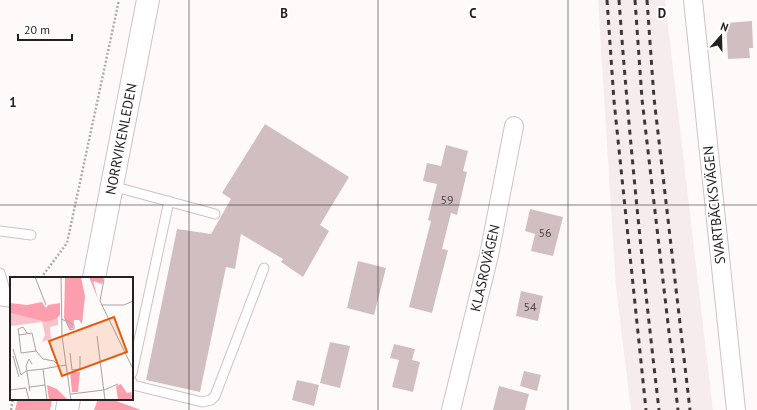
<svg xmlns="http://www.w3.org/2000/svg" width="757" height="410" viewBox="0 0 757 410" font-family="'PT Sans',sans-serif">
<rect width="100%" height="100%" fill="#fefafa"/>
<path fill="#f7eced" d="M598,0H665L713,410H631L616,288Z"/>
<path fill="#fc9eae" d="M18,399H52L50,410H15Z
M98,399H111L141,410H94Z"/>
<path fill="#d1bec1" d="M752,21L753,48H749L750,58L728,59L726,23Z
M265,124L349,177L320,225L329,231L303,277L281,262L283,259L241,234L235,269L226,267L200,392L146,380L177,229L211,234L231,199L222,193Z
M446,145L468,151L463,171L467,172L457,215L451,213L442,249L448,250L432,313L409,307L431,221L428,220L437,184L423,181L427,163L441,166Z
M530,209L563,217L553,256L531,251L535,234L525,231Z
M358,261L386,268L374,315L347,308Z
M521,291L543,296L538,321L516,316Z
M330,342L350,346L340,388L320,383Z
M394,344L415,349L412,360L420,362L413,392L392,387L399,360L390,358Z
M524,371L541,375L537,391L520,386Z
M297,380L319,385L314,406L292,400Z
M499,386L529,394L525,410H493Z"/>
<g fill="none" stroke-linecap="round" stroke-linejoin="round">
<g stroke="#d2c0c2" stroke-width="11">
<path id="service" d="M112,186L215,214
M0,231L31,235
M0,273L7,297
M132,373L169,201
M132,382L133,385L202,402L211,400L215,396L264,268"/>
</g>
<g stroke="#d2c0c2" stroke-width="20">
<path id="minor" d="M693,0L736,410
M0,296L11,298
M451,410L489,255L514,126"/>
</g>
<g stroke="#d2c0c2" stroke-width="24">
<path id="secondary" d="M94,278L148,0
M67,410L69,399"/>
</g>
<path stroke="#b0aaab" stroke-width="2.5" stroke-dasharray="2 2" stroke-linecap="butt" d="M41,278L67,243L119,0
M11,410L13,399"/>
<use href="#service" stroke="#fff" stroke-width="9"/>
<use href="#minor" stroke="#fff" stroke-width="18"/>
<use href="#secondary" stroke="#fff" stroke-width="22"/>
<path stroke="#3e3738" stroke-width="3" stroke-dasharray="5 5" stroke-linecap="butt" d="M607,0L614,101L646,410
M619,0C629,137 643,273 659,410
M635,0L642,99L678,410
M647,0L654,98L690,410"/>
</g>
<path fill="none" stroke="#272021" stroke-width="1" stroke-opacity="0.55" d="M189,0V410M378,0V410M568,0V410M0,205H757"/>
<g text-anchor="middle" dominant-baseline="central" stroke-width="4" stroke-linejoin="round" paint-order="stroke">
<g font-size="12" fill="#524849">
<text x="447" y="199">59</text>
<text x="545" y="232">56</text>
<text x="530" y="306">54</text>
</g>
<g font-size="14" fill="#272021" stroke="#fff">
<text transform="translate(121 139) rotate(-79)">NORRVIKENLEDEN</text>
<text transform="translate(714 205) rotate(-96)">SVARTBÄCKSVÄGEN</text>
<text transform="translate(485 268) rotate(-77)">KLASROVÄGEN</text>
</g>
</g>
<g transform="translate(10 277)">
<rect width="123" height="123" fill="#fefafa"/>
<path d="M0,36L36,45L48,40V48L40,50L41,62L32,65L35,58L32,45L1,49Z" fill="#f9c3cb"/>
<path d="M55,0H71L75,19L72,47L69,43H64L63,51L60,52L54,41ZM79,0H94L92,7L83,4L88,22ZM32,25L36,31L38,28L50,26V38L46,42L36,45L0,36V26L17,28ZM60,95H70L68,115H62ZM111,107L117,116L121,115L123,123H108L106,109ZM37,108L47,112L58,123H39Z" fill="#fc9eae"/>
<path fill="none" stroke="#a8a3a3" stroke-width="1" d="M25,0L36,28M51,0L52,59L61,123M94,2L90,24L123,92M91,28H114L123,24M51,42L56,44L60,53L64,52V48L55,42M9,58L8,52L13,50L17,56M87,59L95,123M3,72L11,98L16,94L33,92M26,74L11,76L9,58L22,56L26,74L33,82L44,84L49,89M60,76L62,93L70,92V79M3,79L9,100M20,110L35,108M0,113L16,111L19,123M20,114L16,89L19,82L22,87M61,117L94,113L108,107M37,123L33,92L56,88"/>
<path fill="#e8590c" fill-opacity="0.15" stroke="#e8590c" stroke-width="2" d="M104,40L117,75L52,99L39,64Z"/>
<rect width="123" height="123" fill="none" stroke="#272021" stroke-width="2"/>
</g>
<g font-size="13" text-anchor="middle" font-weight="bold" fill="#272021" stroke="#fff" stroke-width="4" stroke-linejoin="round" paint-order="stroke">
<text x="284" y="18">B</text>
<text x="473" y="18">C</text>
<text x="662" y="18">D</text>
<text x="13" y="107">1</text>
</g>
<g transform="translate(721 36) rotate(20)" stroke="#ffffff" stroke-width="3" paint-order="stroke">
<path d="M0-3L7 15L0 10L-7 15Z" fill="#272021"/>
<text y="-6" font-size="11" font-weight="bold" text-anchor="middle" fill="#272021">N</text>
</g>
<path d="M18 34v6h54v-6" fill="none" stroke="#272021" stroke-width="2"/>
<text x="24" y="34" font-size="12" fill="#272021" stroke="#ffffff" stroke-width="3" paint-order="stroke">20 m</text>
</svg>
